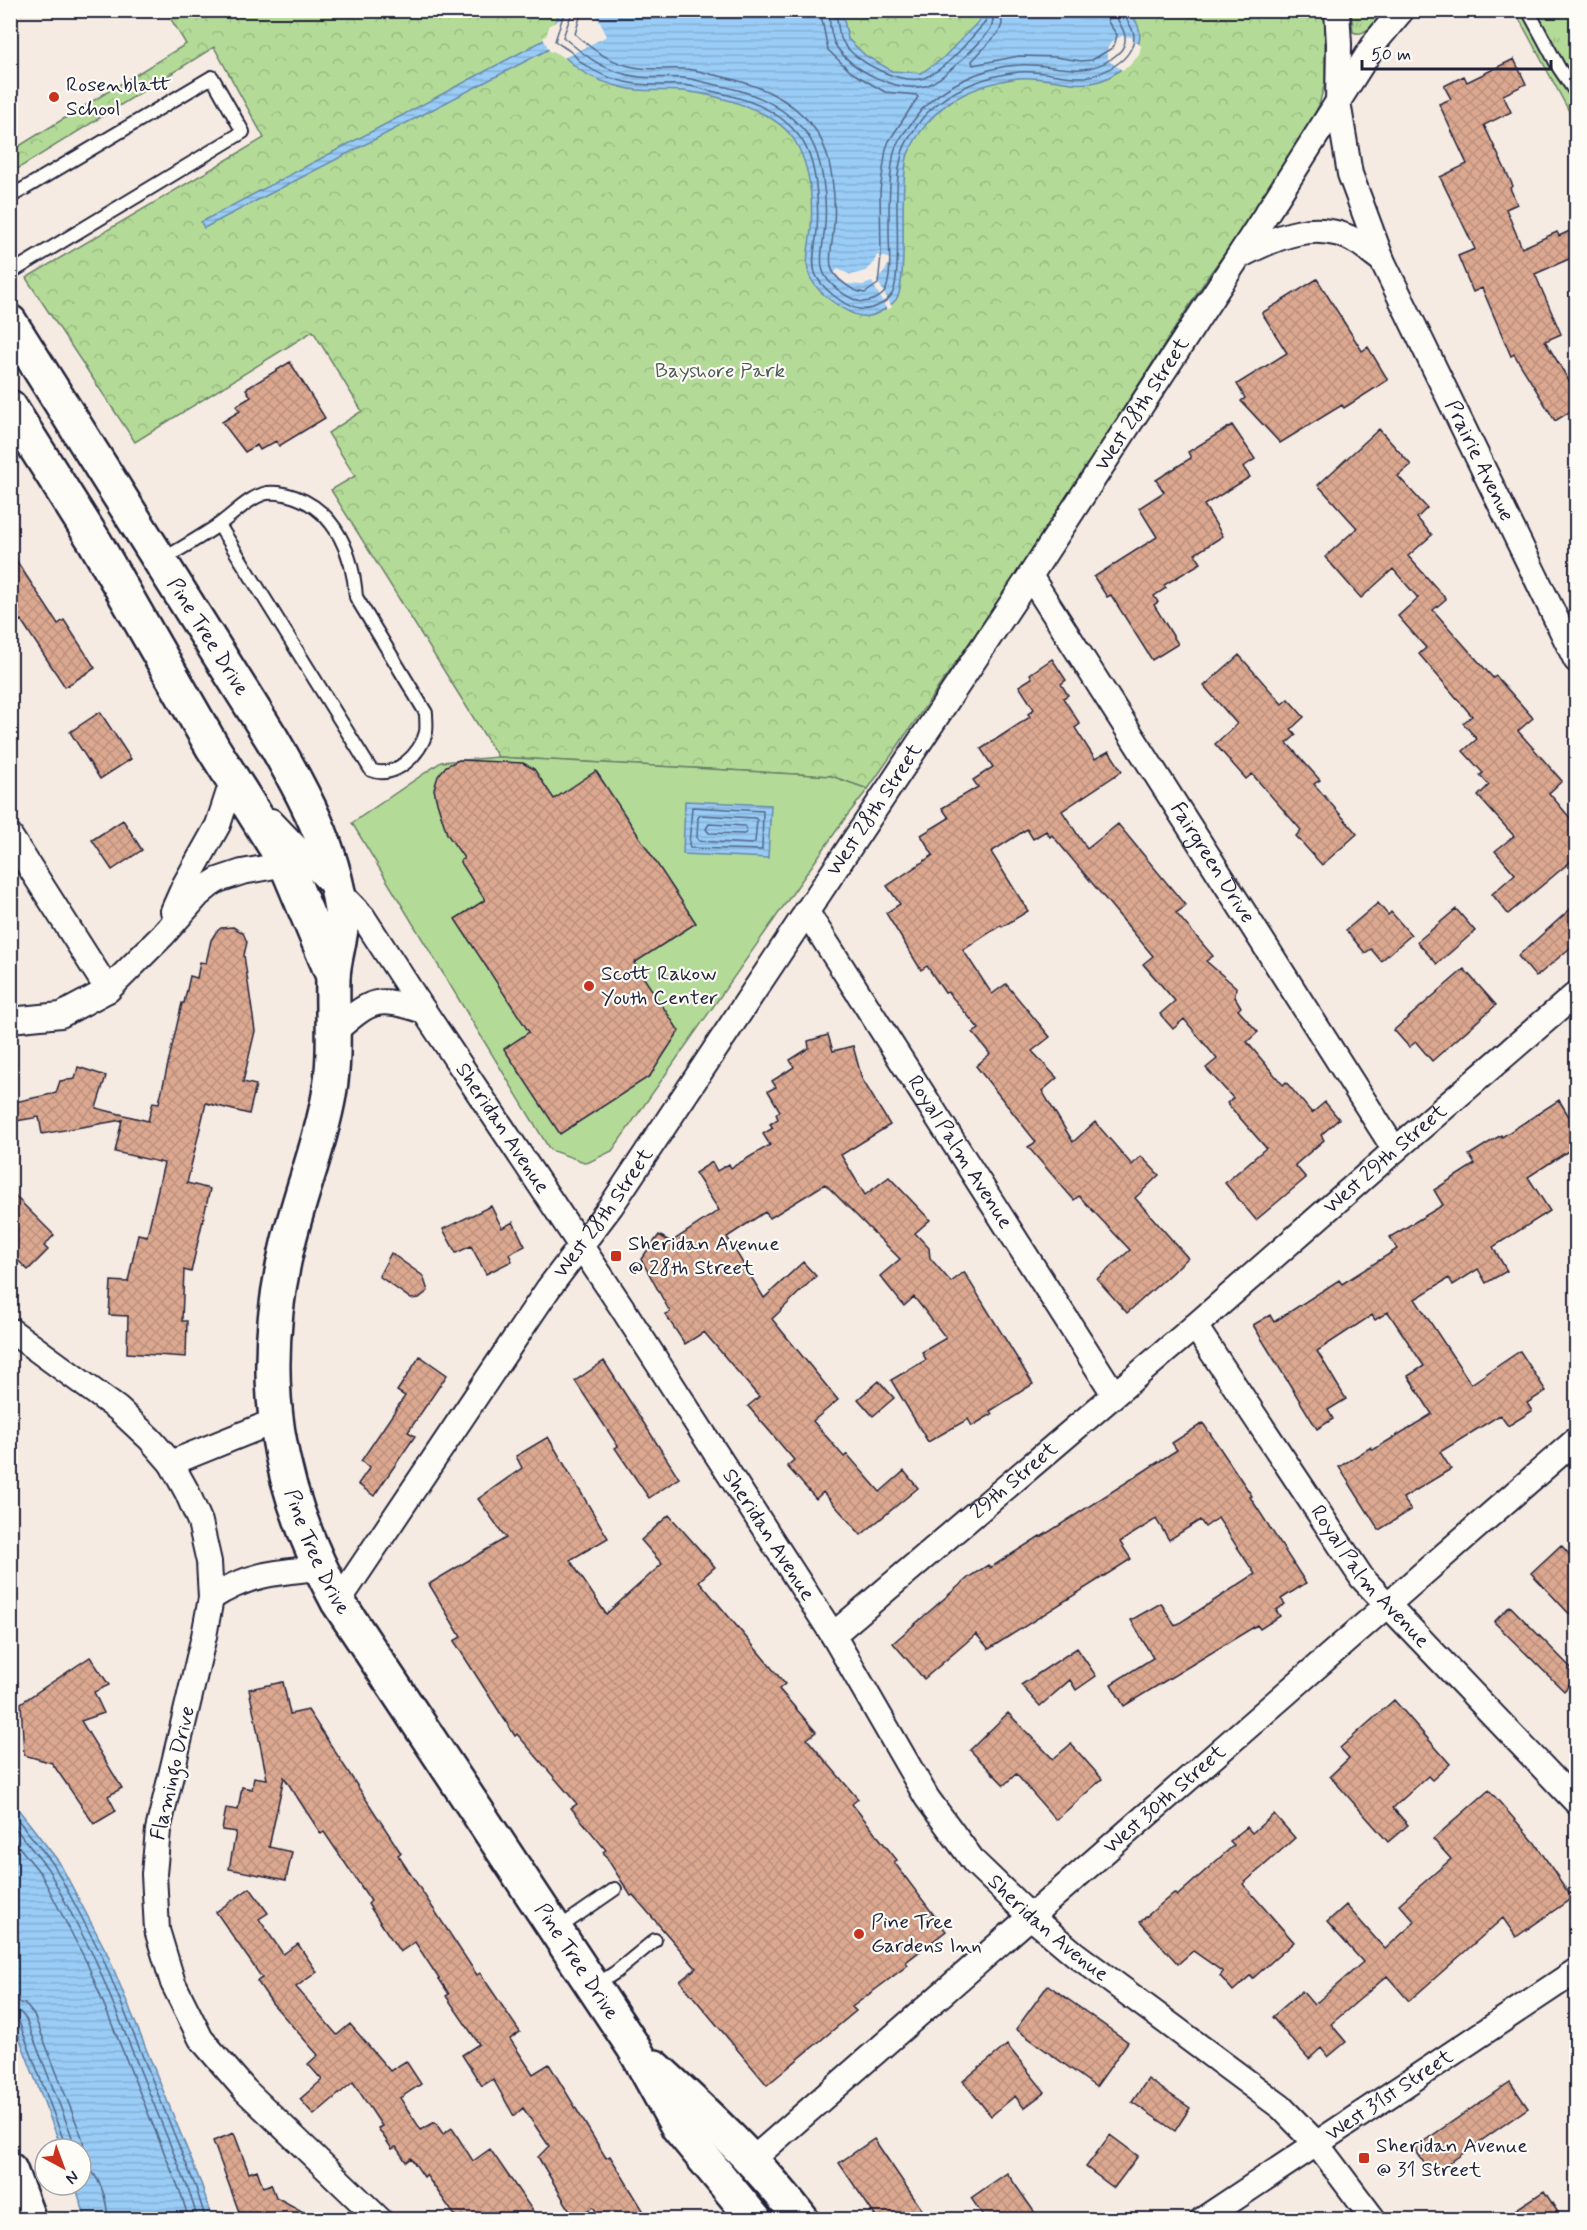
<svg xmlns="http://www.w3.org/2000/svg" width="1587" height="2230" viewBox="0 0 1587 2230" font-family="Mynerve,sans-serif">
<defs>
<pattern id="grass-tufts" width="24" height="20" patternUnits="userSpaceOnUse" patternTransform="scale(1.5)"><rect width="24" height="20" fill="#b3db97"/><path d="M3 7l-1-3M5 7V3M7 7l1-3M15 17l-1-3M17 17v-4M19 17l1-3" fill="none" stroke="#9abc83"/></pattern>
<pattern id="park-crowns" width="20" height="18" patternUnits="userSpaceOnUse" patternTransform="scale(1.5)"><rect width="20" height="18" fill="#b3db97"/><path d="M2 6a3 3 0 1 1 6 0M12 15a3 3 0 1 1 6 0" fill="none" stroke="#9abc83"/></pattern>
<pattern id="water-rules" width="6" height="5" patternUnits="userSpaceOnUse" patternTransform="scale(1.5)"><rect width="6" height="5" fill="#99ccf6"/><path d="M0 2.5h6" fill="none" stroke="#84afd4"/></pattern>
<pattern id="building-cross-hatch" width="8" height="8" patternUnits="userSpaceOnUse" patternTransform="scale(1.5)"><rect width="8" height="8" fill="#dca890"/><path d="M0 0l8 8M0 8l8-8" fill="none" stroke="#bc907d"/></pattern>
</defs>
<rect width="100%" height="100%" fill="#f6ebe2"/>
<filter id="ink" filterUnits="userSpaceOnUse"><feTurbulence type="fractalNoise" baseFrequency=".0167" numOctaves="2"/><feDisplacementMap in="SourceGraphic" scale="12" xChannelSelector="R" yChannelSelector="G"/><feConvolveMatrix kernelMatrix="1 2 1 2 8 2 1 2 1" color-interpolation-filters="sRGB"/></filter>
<g filter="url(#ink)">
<path fill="url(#grass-tufts)" stroke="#6a7e69" stroke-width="1.5" d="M1351,11L1384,10V11C1376,20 1366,38 1353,32Z
M1515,11H1576V124Z"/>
<path fill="url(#park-crowns)" stroke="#6a7e69" stroke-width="1.5" d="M166,11H1325V83L1319,105L1307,129L1267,195L1209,275L1019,571L868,789L831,776L498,757L331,490L355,476L328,433L362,411L313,331L135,442L26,278L264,138L214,47L11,173V151L186,44Z"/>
<path fill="#b3db97" stroke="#6a7e69" stroke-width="1.5" d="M498,757L831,776L868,789L846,817L612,1151L587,1163L550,1150L352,823L441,762Z"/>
<path fill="url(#water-rules)" stroke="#6988ab" stroke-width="1.5" d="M560,11H842L848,39L866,56L892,71L921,73L942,59L979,21V11H1126C1159,35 1126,75 1096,82C1071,88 1044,75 1018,78C996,81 972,89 953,100C935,111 918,132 909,152C906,157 906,165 905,171C901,205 905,239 902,274C901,282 901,291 897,298C893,305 877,315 869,316C859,318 849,312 841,307C829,300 817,291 810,277C804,263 810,243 811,229C813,200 811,169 796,143C778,110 718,95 683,91C664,89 645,93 625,88C611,85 591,78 580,70C570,63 563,54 553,47L204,228L201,222L548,38Z
M685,801L771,805L768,858L683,854Z
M11,1800L59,1862L107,1953L202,2186L212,2219H86L75,2185H81V2149H62L11,2016Z"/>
<path fill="#f6ebe2" d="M577,11H594L607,36L564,58L553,51L550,52L543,38L546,36L550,25Z
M1122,36L1131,37L1141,46L1139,55L1129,66L1122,70L1109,61L1106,51L1112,41Z
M877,255L891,259L885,271L877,280L892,307L887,310L872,282L863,285L847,284L833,274L838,269L851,275L866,271L873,264Z"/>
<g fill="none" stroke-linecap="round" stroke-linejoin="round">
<path stroke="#526686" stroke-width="1.5" d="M565,10L555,41C560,45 566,48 571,52C576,56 579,62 585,65C596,73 612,79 625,82C644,87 663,84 683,85C692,86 702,89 711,91C744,98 778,108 799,136C817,159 819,202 817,230C816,244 811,260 815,273C820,287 845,307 859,309C870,311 886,304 892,294C901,278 896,214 897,193C897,180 899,166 902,154C903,145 920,120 927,113C949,90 987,75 1019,72C1058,69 1080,90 1117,64C1126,58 1133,49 1134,37C1134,26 1124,20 1123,10
M573,10L563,37C585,55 599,68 628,75C647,80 665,76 684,78C693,79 703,82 712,84C749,91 777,101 803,129C824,152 828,204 824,234C823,245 819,260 823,271C827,284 846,297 858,301C867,304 883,298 886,289C892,274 889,248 889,232C889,205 889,178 894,152C897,140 907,129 914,120C934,89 983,66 1020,65C1053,63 1082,79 1111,59C1116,55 1122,52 1124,45C1129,31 1116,24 1115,10
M582,10L575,34C592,49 606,60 629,66C647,71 665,68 684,69C694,69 705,73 715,75C753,83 790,96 814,128C833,153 837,203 833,234C832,245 829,255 831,266C833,278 853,292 865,293L878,284L881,256L880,191L886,149L889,141L918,97L916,95L885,92L851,72L828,50L820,10
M829,10C829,20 831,38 836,46C851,70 898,93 925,86C942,81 981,43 991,28C994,23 993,17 992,10
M836,10C837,19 838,35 843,42C854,62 903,86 924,78C948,68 966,43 983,25L986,21L985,10
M1001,10L1002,24L999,32L972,61L973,65L1019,56L1055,57L1081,61L1092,60L1112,48L1115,43L1117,35L1108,22L1106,10
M692,807L763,811L762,850L690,848L689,845Z
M700,815L755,818L757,820L755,842L752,844L699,841L697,838L698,818Z
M709,824L745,826L747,832L744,834L709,833L706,829Z
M10,1810L54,1865L102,1956L196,2188L206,2220
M10,1822L48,1869L95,1959L189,2191L198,2220
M10,1836L41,1874L87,1963L181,2194L189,2220
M10,2001L25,2004L34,2015L83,2140L84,2149L81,2158
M10,2010L20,2012L26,2019L71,2134L75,2149
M10,2017L15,2018L19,2022L67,2149
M81,2163C100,2172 107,2200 108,2220"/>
</g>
<path fill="url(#building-cross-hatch)" stroke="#22223b" stroke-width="1.5" d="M1514,59L1526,84L1503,95L1511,112L1484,125L1513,186L1510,188L1517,204L1506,209L1522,248L1557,232L1559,236L1576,228V256L1535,274L1561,334L1545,341L1576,392V408L1555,421L1514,354L1511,356L1482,288L1473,292L1458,256L1475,249L1440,177L1467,164L1439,104L1451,99L1444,86L1464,76L1467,82Z
M1317,279L1362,351L1368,347L1388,380L1344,408L1342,405L1280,443L1241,401L1245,398L1237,384L1287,353L1262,313Z
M290,362L325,418L279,446L276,441L260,450L257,445L245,452L222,422L240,411L236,406L251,397L246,389Z
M1232,425L1255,459L1243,467L1250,477L1204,505L1223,536L1195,554L1201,563L1164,585L1166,588L1154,596L1158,602L1154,605L1178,644L1152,660L1111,595L1107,597L1094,577L1157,537L1139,508L1164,492L1156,480L1191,458L1188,452Z
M1379,429L1411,465L1398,476L1427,508L1417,518L1432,535L1408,556L1446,599L1433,610L1493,678L1496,676L1533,718L1518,731L1562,781L1549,793L1576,825V857L1508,914L1492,894L1515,874L1495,851L1514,836L1478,796L1489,785L1480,775L1483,773L1463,751L1477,739L1463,723L1472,716L1419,654L1426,648L1398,616L1418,598L1393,569L1361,598L1325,557L1357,528L1318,485Z
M10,551L58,624L64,620L95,668L65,687L21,620L10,626Z
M1239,655L1282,704L1288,699L1304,717L1291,729L1296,735L1287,743L1320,780L1314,784L1357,834L1322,865L1296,836L1301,830L1252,774L1246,779L1215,744L1237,724L1204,686Z
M1052,659L1066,680L1061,684L1068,695L1063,698L1080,724L1075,728L1095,759L1109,751L1122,771L1062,811L1087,849L1118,824L1186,906L1176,913L1213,956L1206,961L1236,987L1235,997L1241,1007L1238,1010L1258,1032L1247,1042L1283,1085L1286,1082L1312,1113L1325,1102L1339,1119L1321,1135L1324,1140L1295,1165L1306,1178L1256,1220L1225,1183L1266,1148L1227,1103L1233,1098L1206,1068L1217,1059L1184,1019L1173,1029L1160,1014L1175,1001L1143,964L1153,956L1052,835L1050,837L1046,831L1033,839L1027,829L991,852L1028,911L1002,927L1001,925L963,950L992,994L1006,984L1050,1037L1032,1051L1057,1078L1042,1091L1073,1142L1095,1122L1132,1165L1141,1156L1159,1175L1135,1198L1188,1258L1127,1313L1097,1279L1130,1250L1079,1196L1074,1200L1028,1147L1036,1142L976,1066L990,1054L973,1033L979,1029L948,992L945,993L927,966L921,970L886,913L900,904L887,886L933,855L921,835L949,818L942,808L978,787L973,780L993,767L981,749L1030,717L1028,714L1034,709L1019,686L1032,678L1030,674Z
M100,712L131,759L100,779L70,732Z
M459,760L523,763L534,769L554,799L596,771L696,923L634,963L679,1031L650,1076L560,1134L504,1049L529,1032L455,919L485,900L460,861L464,858L447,834L436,799L434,789L438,776L446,766Z
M123,820L142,850L112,870L92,840Z
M1378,903L1388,915L1391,912L1411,935L1381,961L1371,949L1365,953L1346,930Z
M1576,904V943L1536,977L1518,956Z
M1456,909L1475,931L1437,964L1417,942Z
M233,927L243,933L247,942L244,955L255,1031L243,1082L256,1085L249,1114L206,1103L187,1183L210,1189L191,1272L184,1270L182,1321H187L186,1357L127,1353L128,1316L109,1315L111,1281L128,1282L138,1234L147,1236L164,1163L115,1152L122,1120L42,1134L39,1117L10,1122V1103L56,1093L60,1081L75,1079L78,1067L106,1076L96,1108L148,1121L153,1102L159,1103L182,1003H184L190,976L197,978L200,962L206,963L211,940L216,932L221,928Z
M1464,969L1496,1005L1432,1061L1416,1042L1409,1047L1394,1030Z
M828,1035L833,1051L853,1046L862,1079L890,1125L841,1155L865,1195L889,1177L930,1220L915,1233L929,1248L930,1258L951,1282L964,1272L1033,1384L990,1411L992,1414L972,1426L968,1419L928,1442L891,1380L926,1360L922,1352L946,1338L914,1297L904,1306L880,1276L900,1259L825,1184L770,1218L765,1212L727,1237L764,1298L803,1262L816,1276L772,1319L838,1400L813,1421L844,1457L847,1454L880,1492L904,1471L918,1488L861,1535L823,1492L816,1499L787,1466L794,1460L748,1406L759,1397L704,1332L685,1344L665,1314L670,1312L641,1259L659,1235L671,1242L719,1210L695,1173L712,1162L717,1171L729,1164L731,1168L770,1145L763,1134L773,1128L770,1124L778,1119L776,1114L780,1111L768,1091L776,1087L772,1081L794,1067L790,1060L809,1048L808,1041Z
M1559,1100L1576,1128V1146L1528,1177L1550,1211L1493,1247L1507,1271L1486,1283L1478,1269L1453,1285L1449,1278L1415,1299L1471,1384L1520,1351L1546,1391L1527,1403L1532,1411L1508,1426L1500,1415L1440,1452L1451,1469L1403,1498L1411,1510L1379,1530L1339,1467L1371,1447L1373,1450L1432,1414L1408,1376L1424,1366L1388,1312L1375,1320L1372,1315L1317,1351L1346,1399L1328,1410L1333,1419L1317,1429L1253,1325L1270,1315L1274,1322L1339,1280L1342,1284L1397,1249L1390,1237L1443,1205L1434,1190L1475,1164L1469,1155L1501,1135L1502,1137Z
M10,1191L54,1235L44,1246L48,1250L28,1270L10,1253Z
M491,1206L502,1228L513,1222L525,1246L509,1254L512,1261L486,1274L471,1246L456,1253L443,1229Z
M391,1253L423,1276L428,1291L419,1298L411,1299L379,1276Z
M420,1356L447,1375L408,1432L415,1436L374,1496L358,1484L370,1467L361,1461L405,1396L397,1391Z
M604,1361L679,1478L649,1498L615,1448L618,1446L575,1381Z
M879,1381L894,1398L873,1416L858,1399Z
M1203,1423L1252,1496L1250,1497L1306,1583L1281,1599L1285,1604L1276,1610L1280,1616L1260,1629L1257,1625L1124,1706L1111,1684L1153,1658L1131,1620L1161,1603L1175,1626L1255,1574L1218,1518L1205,1527L1200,1520L1169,1540L1156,1519L1120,1542L1131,1559L989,1649L976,1634L924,1679L893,1643L969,1577L988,1565L990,1568L1040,1536L1041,1537L1177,1450L1172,1443Z
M548,1437L608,1538L570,1560L606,1614L662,1564L641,1540L669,1515L715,1567L699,1581L785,1684L779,1689L816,1732L807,1739L858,1799L852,1804L897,1860L894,1862L946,1931L906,1962L908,1965L852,2007L856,2011L767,2085L680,1981L696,1968L633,1895L631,1896L603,1852L606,1850L571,1808L577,1804L517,1734L515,1736L454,1641L461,1637L429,1584L506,1538L478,1499L522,1468L516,1456Z
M1561,1545L1576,1562V1621L1531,1573Z
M1510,1606L1576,1673V1678L1564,1691L1494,1622Z
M1077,1648L1096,1676L1076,1690L1070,1680L1040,1706L1021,1685Z
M90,1657L109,1685L94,1692L104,1713L81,1721L122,1788L108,1796L116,1811L94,1824L52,1763L24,1755L21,1703Z
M283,1682L290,1714L308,1710L401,1853L398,1855L477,1975L480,1973L520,2032L510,2039L533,2074L549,2064L606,2158L610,2156L649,2220H603L593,2207L575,2219L538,2157L549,2146L523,2108L514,2116L493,2079L482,2086L462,2055L479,2044L446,1996L449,1994L415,1942L400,1952L368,1904L371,1901L324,1832L321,1834L284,1777L269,1847L292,1852L286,1880L229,1869L236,1832L222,1830L226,1808L238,1810L242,1787L252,1789L254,1777L267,1779L249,1689Z
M1394,1700L1450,1764L1432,1780L1428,1776L1393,1808L1408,1825L1388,1842L1330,1776L1349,1758L1340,1748Z
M1008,1713L1053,1759L1071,1744L1102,1779L1056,1820L1016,1774L1004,1785L970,1750Z
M1489,1790L1535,1843L1572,1898L1516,1937L1503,1918L1409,2001L1387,1976L1331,2024L1346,2042L1328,2057L1321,2048L1309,2059L1272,2017L1302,1991L1314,2005L1363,1962L1327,1922L1346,1905L1385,1949L1415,1922L1399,1904L1451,1859L1433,1839Z
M1274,1814L1295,1838L1243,1884L1294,1942L1253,1978L1251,1975L1233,1991L1220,1976L1223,1972L1193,1951L1178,1964L1140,1922L1174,1893L1177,1896L1234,1845L1230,1841L1247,1827L1252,1833Z
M250,1888L268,1913L259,1919L283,1954L298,1944L317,1972L296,1987L337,2035L350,2024L390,2071L406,2061L421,2084L400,2098L421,2130L435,2122L443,2134L452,2128L473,2161L490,2149L539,2220H458L426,2175L424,2177L411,2158L406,2162L396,2147L392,2149L378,2128L382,2126L353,2082L314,2115L300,2099L322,2080L308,2064L318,2055L272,2003L257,1981L262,1978L216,1912Z
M1048,1985L1128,2042L1096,2087L1016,2029Z
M1007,2045L1045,2092L1024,2108L1015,2096L991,2116L963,2081Z
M1148,2079L1190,2108L1175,2131L1132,2102Z
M1510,2082L1528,2108L1432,2175L1414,2148Z
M234,2133L249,2173L257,2170L263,2187L271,2184L276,2197L318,2220H265L262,2213L249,2217L239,2212L213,2141Z
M1110,2135L1138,2156L1114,2188L1086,2167Z
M874,2139L929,2220H878L839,2163Z
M1007,2173L1040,2220H986L971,2198Z
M1544,2191L1563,2220H1500Z"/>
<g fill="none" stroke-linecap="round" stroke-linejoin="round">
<g stroke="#22223b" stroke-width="16">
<path id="service" d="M1530,10L1531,16L1559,68L1576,93
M10,197L212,77L243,132L10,273
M162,560C180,549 199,538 217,526C233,515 249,497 267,493C276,492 287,494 295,497C337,512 353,556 356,597L426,713C426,718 427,726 426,732C421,754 394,780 371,770L219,525
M556,1930L615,1889
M593,1987L616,1972L655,1940"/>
</g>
<g stroke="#22223b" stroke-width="28">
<g id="minor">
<path id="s1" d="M1337,10L1339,44L1338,102L1350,174L1382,260L1576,660"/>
<path d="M1240,256C1277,236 1319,218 1359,243C1367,248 1374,255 1382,260"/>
<path id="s2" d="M1030,576L1395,1150"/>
<path id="s3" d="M271,821L363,917L424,1011L621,1306L833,1635L927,1798L974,1862L1031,1917L1075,1954L1281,2107L1316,2143L1374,2220"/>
<path d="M10,836L108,990"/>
<path d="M173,911L185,884L218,825L233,779"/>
<path id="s4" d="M806,911L1114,1394"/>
<path d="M10,1020L61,1015L108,990L163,935L198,895L210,885L218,880L242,872L286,864"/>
<path d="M335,1031C372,999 376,996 424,1011"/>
<path id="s5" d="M1195,1326L1362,1578L1576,1802"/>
<path d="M10,1330L118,1409L150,1439L171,1463L187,1492L200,1522L209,1562L211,1598L204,1636L158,1830L154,1874L157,1930L173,1983L201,2039L245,2090L380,2220"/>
<path d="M171,1463L275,1421"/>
<path d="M211,1598C247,1574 278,1572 320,1568"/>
<path id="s6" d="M338,1602L548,1289L611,1206L1030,576L1278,196L1377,40L1402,10"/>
<path id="s7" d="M833,1635L1195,1326L1395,1150L1576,994"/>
<path id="s8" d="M752,2160L1576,1440"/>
<path id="s9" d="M1202,2220L1576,1971"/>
</g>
</g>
<g stroke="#22223b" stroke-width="38">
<g id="secondary">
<path id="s10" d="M10,322L272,739C303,792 333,848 341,910C344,932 334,955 333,977C332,1017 336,1055 329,1095C320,1147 299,1196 287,1248C257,1377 275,1487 338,1602L634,2048L678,2127L755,2220"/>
<path d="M10,407L95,542L213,748L286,864L333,976"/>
<path d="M655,2067C707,2115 759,2163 802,2220"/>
</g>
</g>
<g stroke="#22223b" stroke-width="38">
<path id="primary" d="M10,2170L29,2220"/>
</g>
<use href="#service" stroke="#fdfcf7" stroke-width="12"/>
<use href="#minor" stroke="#fdfcf7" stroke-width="24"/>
<use href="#secondary" stroke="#fdfcf7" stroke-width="33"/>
<use href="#primary" stroke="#fdfcf7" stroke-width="33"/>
</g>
</g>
<g fill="#c8321e" stroke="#fdfcf7" stroke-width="2">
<circle cx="54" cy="97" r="6"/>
<circle cx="589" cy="986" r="6"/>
<rect x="610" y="1250" width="12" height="12" rx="3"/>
<circle cx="859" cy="1934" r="6"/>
<rect x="1358" y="2152" width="12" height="12" rx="3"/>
</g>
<g text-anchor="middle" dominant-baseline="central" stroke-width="4.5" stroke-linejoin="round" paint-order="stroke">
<g font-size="21" fill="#22223b" stroke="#fdfcf7" text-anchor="start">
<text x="66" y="85">Rosenblatt<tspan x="66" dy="24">School</tspan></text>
<text x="601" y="974">Scott Rakow<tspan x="601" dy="24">Youth Center</tspan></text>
<text x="628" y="1244">Sheridan Avenue<tspan x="628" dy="24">@ 28th Street</tspan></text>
<text x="871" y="1922">Pine Tree<tspan x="871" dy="24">Gardens Inn</tspan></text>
<text x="1376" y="2146">Sheridan Avenue<tspan x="1376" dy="24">@ 31 Street</tspan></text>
</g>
<g font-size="21" fill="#4e5a57" stroke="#fdfcf7">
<text x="720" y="371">Bayshore Park</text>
</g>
<g font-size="21" fill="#22223b" stroke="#fdfcf7">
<text stroke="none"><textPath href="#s6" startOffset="1443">West 28th Street</textPath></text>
<text stroke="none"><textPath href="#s1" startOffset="480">Prairie Avenue</textPath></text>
<text stroke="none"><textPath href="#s10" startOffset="372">Pine Tree Drive</textPath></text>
<text stroke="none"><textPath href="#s6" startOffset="957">West 28th Street</textPath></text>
<text stroke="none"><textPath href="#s2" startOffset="340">Fairgreen Drive</textPath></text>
<text stroke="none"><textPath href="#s3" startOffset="386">Sheridan Avenue</textPath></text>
<text stroke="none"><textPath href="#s4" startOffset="286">Royal Palm Avenue</textPath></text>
<text stroke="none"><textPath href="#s7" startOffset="729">West 29th Street</textPath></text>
<text stroke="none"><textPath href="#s6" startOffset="471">West 28th Street</textPath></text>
<text stroke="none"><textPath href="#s7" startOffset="238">29th Street</textPath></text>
<text stroke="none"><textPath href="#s3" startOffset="872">Sheridan Avenue</textPath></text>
<text stroke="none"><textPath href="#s10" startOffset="1335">Pine Tree Drive</textPath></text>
<text stroke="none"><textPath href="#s5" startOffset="306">Royal Palm Avenue</textPath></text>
<text transform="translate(173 1773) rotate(-77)">Flamingo Drive</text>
<text stroke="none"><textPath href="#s8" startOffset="548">West 30th Street</textPath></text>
<text stroke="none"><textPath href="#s3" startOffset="1358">Sheridan Avenue</textPath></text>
<text stroke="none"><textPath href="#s10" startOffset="1821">Pine Tree Drive</textPath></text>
<text stroke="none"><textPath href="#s9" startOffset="225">West 31st Street</textPath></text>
</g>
</g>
<rect width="1587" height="2230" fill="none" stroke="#fdfcf7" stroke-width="36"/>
<rect x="18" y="18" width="1551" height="2194" fill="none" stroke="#22223b" stroke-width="2" filter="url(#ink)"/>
<g transform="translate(63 2167) rotate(139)"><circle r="28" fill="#fdfcf7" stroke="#a5a5ac" stroke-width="1.5"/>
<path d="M0-4.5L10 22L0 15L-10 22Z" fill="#c8321e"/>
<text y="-9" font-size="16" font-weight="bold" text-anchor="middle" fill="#22223b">N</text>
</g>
<path d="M1362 60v9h189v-9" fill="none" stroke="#22223b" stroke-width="3"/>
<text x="1371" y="60" font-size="18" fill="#22223b" stroke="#fdfcf7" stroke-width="4.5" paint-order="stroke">50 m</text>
</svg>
